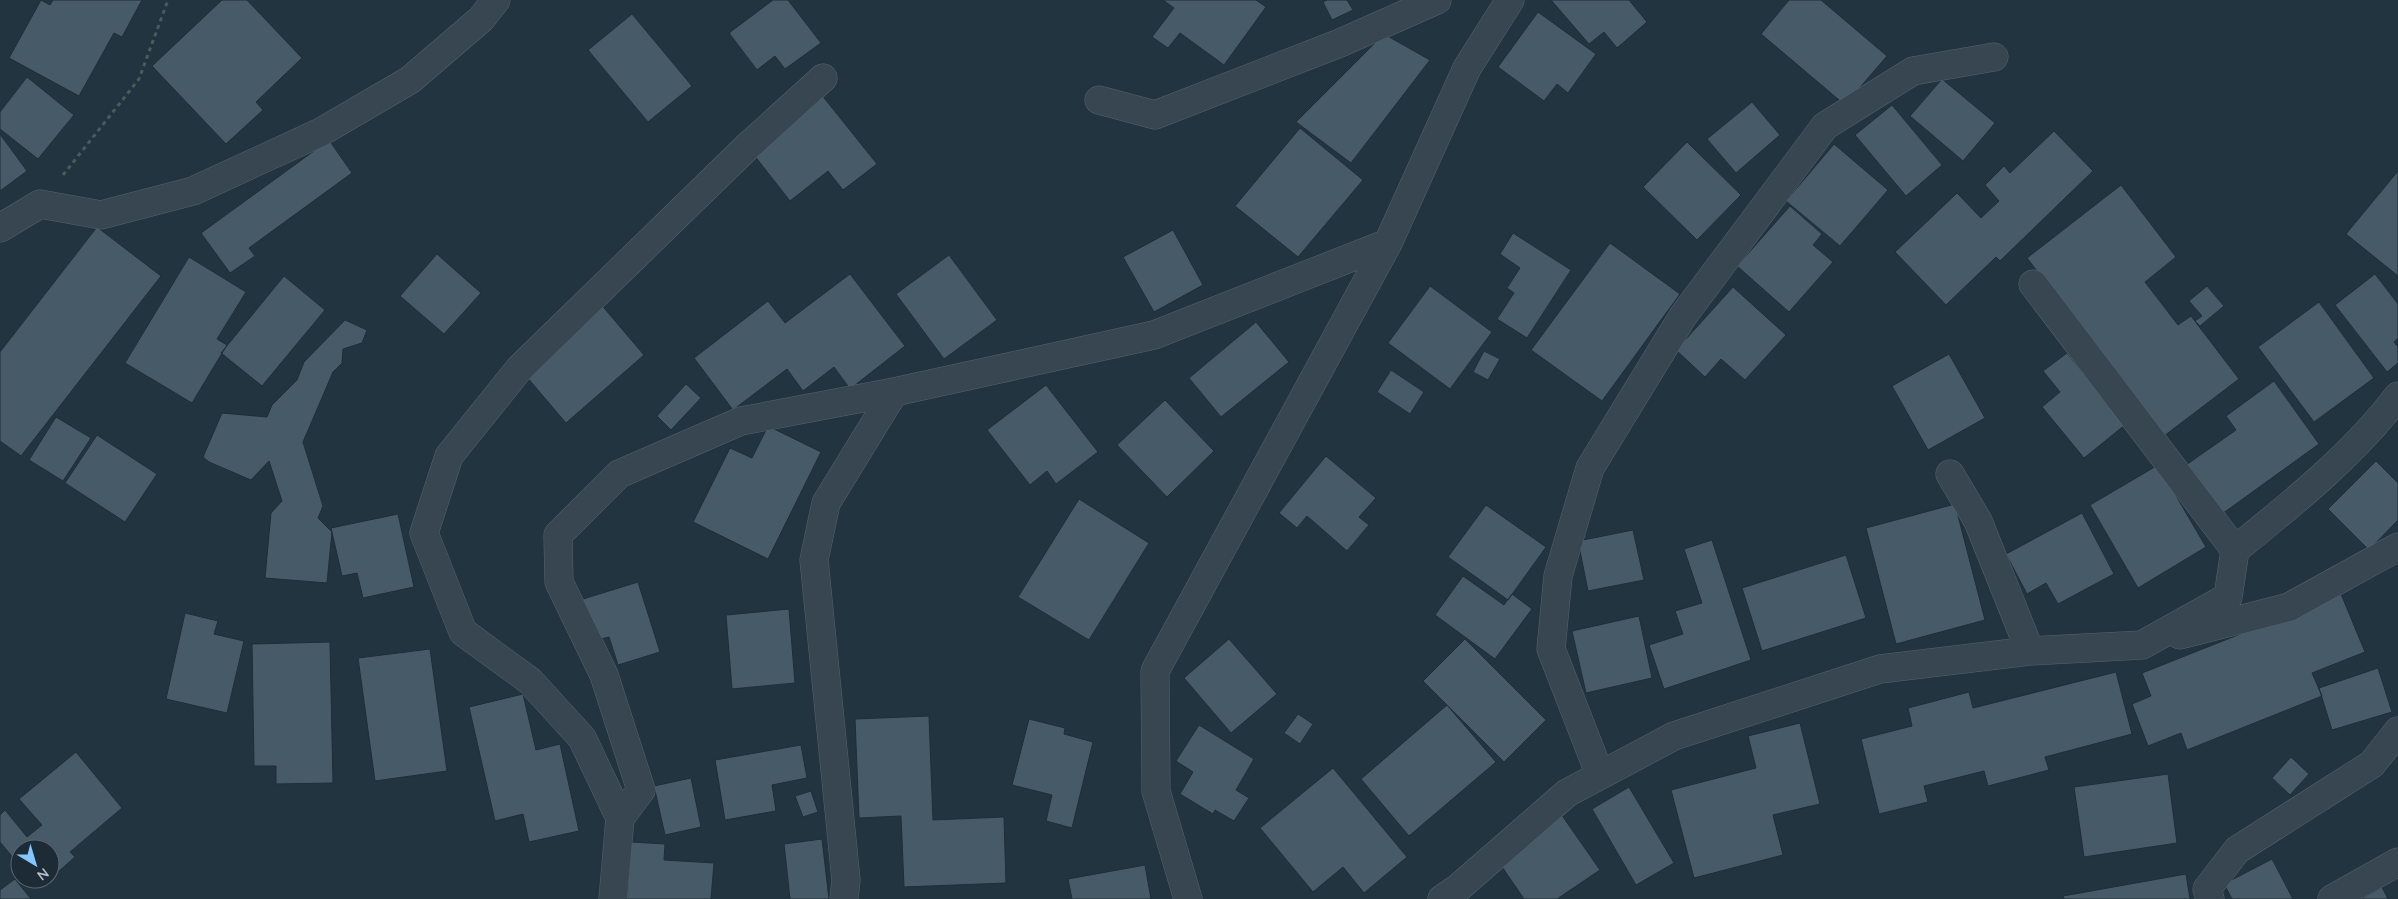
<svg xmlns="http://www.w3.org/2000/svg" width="2398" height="899" viewBox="0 0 2398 899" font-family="Quicksand,sans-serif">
<rect width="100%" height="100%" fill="#233441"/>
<path fill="#475a67" stroke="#1f2d38" d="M41,0L50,5L53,0H142L122,37L114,33L79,96L9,58Z
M222,0H247L302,58L256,102L263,110L226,144L152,66Z
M773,0H788L821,43L785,69L775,56L757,70L729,33Z
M1163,0H1256L1266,7L1224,65L1180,33L1168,48L1152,37L1174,8Z
M1327,0H1347L1353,10L1332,20L1323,2Z
M1551,0H1629L1647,22L1617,48L1604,32L1589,44Z
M1789,0H1821L1887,56L1845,105L1761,34Z
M1538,12L1596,54L1568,93L1557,84L1544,101L1498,67Z
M632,14L692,86L648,122L588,50Z
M1384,34L1430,60L1351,163L1296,122Z
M27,77L74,115L38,159L0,129V112Z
M1942,79L1995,123L1963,161L1910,116Z
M821,94L877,164L843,190L828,171L790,201L750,150Z
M1752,102L1780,135L1736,173L1707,139Z
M1892,105L1942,165L1906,196L1855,135Z
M1300,128L1363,180L1298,257L1235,206Z
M2054,131L2093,171L2000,261L1996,257L1946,305L1895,252L1957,193L1981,218L1999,201L1985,185L2004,166L2010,173Z
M0,134L27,171L0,191Z
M329,140L352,173L249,248L255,256L230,273L201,233Z
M1687,142L1741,195L1697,240L1643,187Z
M1834,144L1888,190L1840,246L1786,201Z
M2398,171V276L2346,234Z
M2121,185L2176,257L2145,282L2178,325L2191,316L2239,379L2164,436L2027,258Z
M1790,206L1822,234L1813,245L1833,262L1789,312L1737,266Z
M97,227L161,276L21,456L0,441V352Z
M1173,230L1203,285L1154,312L1123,257Z
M1513,233L1571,270L1527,338L1497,319L1514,293L1507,288L1520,268L1500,254Z
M1610,243L1680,294L1602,401L1531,350Z
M437,254L481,293L444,334L400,296Z
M949,255L997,320L944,359L896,294Z
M189,257L246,292L217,339L227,345L192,403L125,363Z
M850,274L905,346L850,389L834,367L803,391L787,369L733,410L694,358L768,301L785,323Z
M2375,274L2398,304V338L2394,342L2398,347V363L2387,372L2335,305Z
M284,276L325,310L262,386L221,353Z
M1430,286L1492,332L1450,389L1388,343Z
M2207,286L2224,306L2200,326L2195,321L2202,316L2189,301Z
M1733,287L1786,335L1745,380L1721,359L1705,377L1676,350Z
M599,302L644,355L566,423L520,369Z
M2319,302L2374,378L2314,422L2258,347Z
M345,320L367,330L362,343L343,349L342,363L333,372L303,442L323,506L318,518L332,532L327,583L265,578L271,513L282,501L269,461L251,480L209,462L203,457L222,413L267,417L272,405L297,380L304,362Z
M1256,322L1289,362L1221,417L1189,378Z
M1484,351L1500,359L1488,380L1473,372Z
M2067,353L2125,425L2084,458L2042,407L2060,392L2043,371Z
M1949,354L1985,418L1928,450L1892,386Z
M1391,370L1424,392L1410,414L1377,392Z
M2274,381L2319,444L2222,514L2186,465L2236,430L2226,416Z
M686,384L701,398L671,430L657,416Z
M1046,385L1098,452L1056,484L1047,471L1030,485L987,430Z
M1165,400L1214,451L1167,497L1117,445Z
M56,417L91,438L63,481L29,460Z
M768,426L821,452L768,559L693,522L730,448L752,458Z
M97,435L157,474L125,522L65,483Z
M1326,456L1376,498L1359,517L1369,525L1347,551L1307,516L1297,528L1279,513Z
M2376,461L2398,483V520L2369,550L2328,509Z
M2158,465L2206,547L2138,588L2090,505Z
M1079,499L1149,543L1089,640L1018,597Z
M1955,504L1985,620L1896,644L1866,528Z
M1486,505L1546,547L1508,600L1448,557Z
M2082,513L2114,574L2058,604L2046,583L2027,594L2006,554Z
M398,514L414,587L363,598L357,573L342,576L331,528Z
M1633,530L1644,580L1588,591L1578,541Z
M1712,540L1751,660L1664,689L1649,645L1683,634L1675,611L1702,603L1684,549Z
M1846,555L1866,618L1762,651L1742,588Z
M1463,576L1504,605L1512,594L1532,609L1495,659L1435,615Z
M638,582L660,652L618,665L609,637L593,641L580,600Z
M2341,594L2365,652L2312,673L2322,696L2187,750L2181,733L2148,746L2132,704L2151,696L2142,673Z
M789,609L795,683L732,689L726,615Z
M185,613L218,621L214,634L244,641L227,713L166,699Z
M1639,616L1652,678L1586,693L1572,631Z
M1229,639L1277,694L1231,733L1184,678Z
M1465,639L1546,720L1504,762L1423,681Z
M330,642L333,783L276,784V766H254L252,644Z
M430,649L447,771L375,781L358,658Z
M2378,668L2392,712L2332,730L2319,688Z
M2116,672L2132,734L2045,757L2049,770L1988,786L1984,771L1924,786L1928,802L1879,814L1861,739L1912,726L1908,708L1969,692L1973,708Z
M523,694L536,750L560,744L579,831L529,842L523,814L495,821L469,707Z
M1447,705L1496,762L1409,836L1361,779Z
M1298,714L1313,724L1300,744L1284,733Z
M929,716L933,820L1004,817L1006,883L904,887L901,816L859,818L855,719Z
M1029,719L1065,728L1064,734L1093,742L1072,828L1046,821L1052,795L1012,785Z
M1800,723L1820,804L1773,815L1783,855L1694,878L1671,790L1756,768L1748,736Z
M1199,725L1254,759L1236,790L1249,798L1234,821L1215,810L1213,814L1180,794L1193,772L1176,761Z
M801,745L807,778L772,785L776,811L725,820L715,760Z
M76,752L122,808L70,852L75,857L50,879V849H20V866L0,842V815L5,810L27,837L42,825L19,799Z
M2291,757L2309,774L2290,795L2272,778Z
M1333,768L1407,857L1364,893L1343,867L1313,892L1260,828Z
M2168,774L2177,843L2084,857L2074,787Z
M691,778L701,827L665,835L654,786Z
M1629,787L1674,863L1636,885L1592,809Z
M811,791L818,812L803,817L795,796Z
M1561,814L1600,870L1557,899H1524L1496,858Z
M822,839L829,899H790L784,844Z
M631,842L665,844L664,860L714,863L711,899H627Z
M2272,859L2293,899H2232L2224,884Z
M1145,865L1151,899H1072L1068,879Z
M2186,874L2190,899H2064L2063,896Z
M15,879L31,899H0V890Z
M31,879H50L39,888Z
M2382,887L2388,899H2361Z"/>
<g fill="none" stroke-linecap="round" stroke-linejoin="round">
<g stroke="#56636e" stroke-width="29">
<path id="minor" d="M1099,100L1155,115L1340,43L1437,0
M0,228L40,204L101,215L193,191L321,132L410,80L481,19L496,0
M2033,284L2235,550
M1950,474L1978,521L2030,651
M2180,635L2289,607L2398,547
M1600,775L1551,649L1558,576L1590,468L1683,316L1825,126L1913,71L1994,57
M620,818L641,790L604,675L559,582L558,535L619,474L741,421L894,392L1154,335L1388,243
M613,899L620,818L582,738L530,681L463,632L424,533L449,456L519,369L748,146L823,78
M844,899L846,880L814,560L826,503L894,392
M1188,899L1156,791L1155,671L1388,243L1467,68L1510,0
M1442,899L1458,888L1567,793L1674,736L1880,669L2030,651L2142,645L2228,597L2235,550C2293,503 2353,455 2398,396
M2210,899L2207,889L2237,850L2372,764L2398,731
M2332,899L2398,862"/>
</g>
<path stroke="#445e5d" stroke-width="3" stroke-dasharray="4 4" stroke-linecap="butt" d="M63,175L139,79L168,0"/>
<use href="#minor" stroke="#384651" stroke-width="28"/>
</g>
<g transform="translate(35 864) rotate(142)"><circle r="24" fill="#1d2b36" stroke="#596772"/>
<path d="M0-4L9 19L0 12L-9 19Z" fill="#86c5fe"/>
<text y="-8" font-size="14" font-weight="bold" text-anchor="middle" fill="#b4c0cb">N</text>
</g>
</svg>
